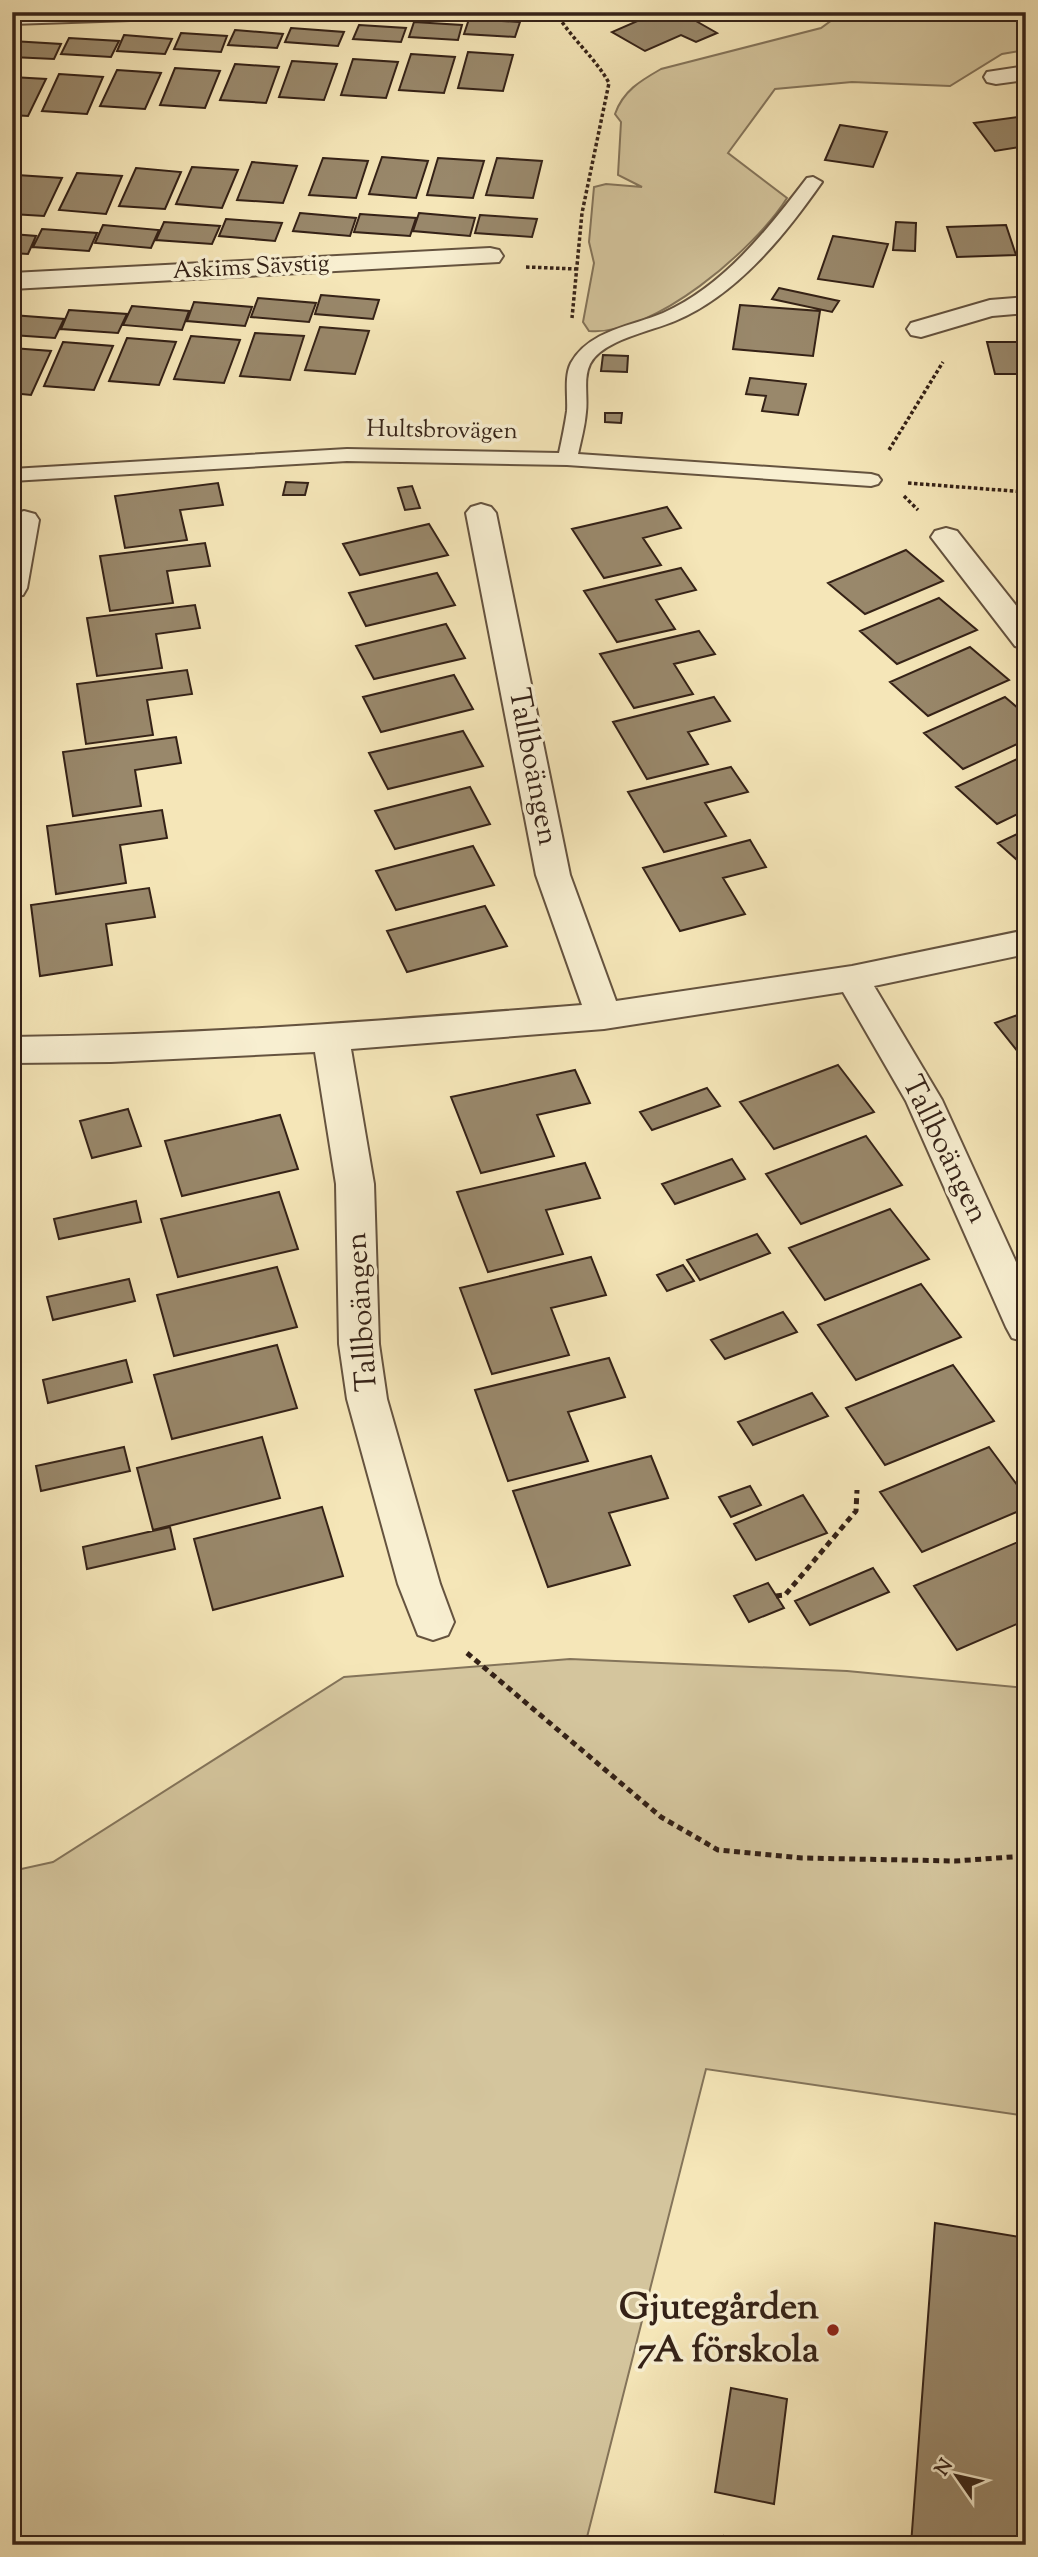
<svg xmlns="http://www.w3.org/2000/svg" width="1038" height="2557" viewBox="0 0 1038 2557" font-family="'Sorts Mill Goudy',serif">
<rect width="100%" height="100%" fill="#f5e6b8"/>
<filter id="stains"><feTurbulence type="fractalNoise" baseFrequency=".00286" numOctaves="4"/><feColorMatrix values="0 0 0 0 .2 0 0 0 0 .09 0 0 0 0 .02 0 0 0 .5 -.17"/></filter>
<radialGradient id="worn" r=".72"><stop offset=".6" stop-color="#630" stop-opacity="0"/><stop offset="1" stop-color="#630" stop-opacity=".3"/></radialGradient>
<path fill="#d4c59d" stroke="#84745a" stroke-width="2" d="M843,12H1026V50L1002,54L950,86L852,82L775,89L728,153L787,198C755,249 653,337 589,331L583,322L594,263L589,242L594,187L606,184L642,187L618,175L621,122L615,114C623,91 640,81 661,69L821,28Z
M570,1659L847,1671L1026,1688V2116L706,2069L585,2545H12V1871L53,1862L344,1677Z"/>
<path fill="#99886b" stroke="#352217" stroke-width="2" d="M658,12H680L717,33L696,42L681,35L645,51L612,32Z
M701,12H732L718,20Z
M469,19L520,22L515,37L464,34Z
M414,22L462,25L458,40L409,37Z
M359,25L406,28L401,42L353,39Z
M291,28L344,32L338,46L285,42Z
M235,30L283,34L277,48L228,45Z
M181,33L227,36L221,52L174,49Z
M124,35L172,39L165,54L117,51Z
M69,38L119,41L111,57L61,54Z
M12,41L61,44L54,59L12,57Z
M468,52L513,55L503,91L458,88Z
M411,54L455,57L444,93L399,90Z
M353,59L398,62L386,98L341,95Z
M292,61L337,64L324,100L279,97Z
M235,64L279,67L266,103L220,100Z
M175,68L220,71L205,108L160,105Z
M117,70L161,73L145,109L100,106Z
M59,74L103,77L87,114L42,111Z
M12,77L46,79L28,116L12,115Z
M1026,116V146L995,151L974,123Z
M840,125L887,132L873,167L825,160Z
M382,157L428,161L416,198L369,194Z
M323,158L368,161L356,198L309,195Z
M438,158L484,161L473,198L427,195Z
M497,158L542,161L533,198L486,195Z
M252,162L297,166L283,203L237,200Z
M192,167L238,170L222,208L176,204Z
M136,168L181,172L165,209L119,206Z
M77,173L122,176L106,214L59,210Z
M17,175L62,178L44,216L12,214V184Z
M300,213L356,218L350,236L293,231Z
M419,213L475,218L470,236L413,231Z
M360,214L416,218L410,236L354,232Z
M480,215L537,219L532,237L475,233Z
M226,219L282,223L275,241L219,236Z
M164,222L220,226L212,244L156,240Z
M896,222L916,223L915,251L893,250Z
M103,225L159,230L151,248L95,243Z
M1006,225L1016,255L957,257L947,227Z
M42,229L97,233L89,251L33,247Z
M12,234L36,236L28,254L12,253Z
M833,236L888,244L873,287L818,279Z
M779,288L839,301L832,312L772,299Z
M321,295L379,300L373,319L315,314Z
M258,298L316,303L309,322L251,317Z
M194,302L252,307L245,326L187,321Z
M740,305L820,311L813,356L733,349Z
M132,306L189,311L182,330L123,325Z
M69,310L127,314L118,333L61,329Z
M12,315L64,319L55,338L12,335Z
M320,327L369,331L355,374L305,370Z
M255,333L304,336L290,380L240,376Z
M191,336L240,340L224,383L174,379Z
M127,338L176,342L159,385L109,381Z
M63,342L113,346L94,390L44,386Z
M987,342H1026V374H995Z
M12,348L51,351L31,395L12,393Z
M603,355L628,356L627,372L601,371Z
M750,378L806,384L798,415L762,411L766,396L746,394Z
M605,413H622L621,423L605,422Z
M286,482L308,483L305,495H283Z
M218,483L223,505L180,510L187,540L125,548L115,496Z
M412,486L420,508L405,510L398,488Z
M667,507L681,528L643,538L661,565L604,578L572,529Z
M429,524L448,555L360,575L343,544Z
M205,543L210,566L167,571L173,603L110,611L100,556Z
M906,550L943,581L865,614L828,583Z
M681,568L696,590L656,600L675,629L617,642L584,591Z
M437,573L455,605L366,626L349,593Z
M939,598L977,630L897,664L860,631Z
M195,605L200,628L156,634L162,668L97,676L87,618Z
M446,624L465,658L374,679L356,646Z
M699,631L715,654L674,664L693,694L634,708L600,654Z
M970,647L1009,680L928,716L890,682Z
M187,670L192,694L147,700L153,735L86,744L77,684Z
M454,675L473,709L381,732L363,697Z
M714,697L730,721L688,732L708,764L647,779L613,722Z
M1005,697L1026,715V740L963,769L924,733Z
M463,731L483,766L388,789L369,753Z
M176,737L181,763L135,770L141,806L73,816L63,752Z
M1026,755V810L997,824L956,787Z
M731,767L748,792L705,803L726,836L664,852L628,792Z
M470,787L490,824L395,849L375,811Z
M162,810L167,838L120,845L126,883L56,894L47,826Z
M1026,830V868L998,843Z
M750,840L766,867L723,878L745,914L680,931L643,868Z
M473,846L494,885L396,910L376,871Z
M149,888L155,917L106,924L112,965L40,976L31,905Z
M485,906L507,946L407,972L387,931Z
M1026,1012V1062L995,1023Z
M838,1065L874,1112L774,1149L740,1102Z
M575,1070L590,1103L537,1115L554,1156L481,1173L451,1097Z
M707,1088L720,1106L652,1130L640,1112Z
M19,1102V1141L12,1142V1103Z
M128,1109L141,1146L92,1158L80,1121Z
M280,1115L298,1169L182,1196L165,1141Z
M866,1136L902,1185L801,1224L766,1174Z
M732,1159L745,1179L675,1204L662,1184Z
M585,1163L600,1198L546,1210L563,1254L488,1272L457,1192Z
M279,1192L298,1249L178,1277L161,1219Z
M136,1201L141,1222L59,1239L54,1219Z
M890,1209L929,1259L825,1300L789,1248Z
M757,1234L770,1253L700,1280L687,1260Z
M591,1257L606,1295L551,1308L569,1355L492,1374L460,1288Z
M683,1265L694,1281L667,1291L657,1275Z
M277,1267L297,1327L174,1356L157,1295Z
M129,1279L135,1301L53,1320L47,1297Z
M921,1284L961,1337L856,1380L818,1325Z
M783,1312L797,1332L725,1359L711,1340Z
M277,1345L297,1408L172,1439L154,1375Z
M609,1358L625,1397L568,1412L588,1461L508,1481L475,1390Z
M126,1360L132,1382L48,1403L43,1380Z
M953,1365L994,1421L885,1465L846,1408Z
M812,1393L828,1416L753,1445L738,1422Z
M262,1437L280,1498L153,1530L137,1468Z
M124,1447L130,1471L41,1491L36,1466Z
M989,1447L1026,1497V1508L922,1552L880,1492Z
M651,1456L668,1498L609,1513L630,1565L548,1587L513,1491Z
M750,1486L761,1505L731,1517L719,1497Z
M803,1495L827,1533L756,1560L734,1524Z
M322,1507L343,1576L213,1610L194,1539Z
M170,1527L175,1549L87,1569L83,1547Z
M1025,1539L1026,1620L957,1650L914,1586Z
M873,1568L889,1592L810,1625L795,1601Z
M768,1583L784,1608L749,1622L734,1596Z
M935,2223L1026,2238V2545H911Z
M731,2388L787,2399L774,2504L715,2492Z
M724,2536L773,2545H723Z"/>
<g fill="none" stroke-linecap="round" stroke-linejoin="round">
<g stroke="#65533f" stroke-width="4">
<path id="service" d="M813,177L822,182C785,235 737,295 675,321C652,331 602,340 590,364C583,378 588,397 586,412C585,426 581,440 578,454L871,474L878,476L881,480L878,484L871,486L567,465L347,461L12,481V469L347,449L559,453C562,439 565,425 567,411C568,396 564,377 571,363C589,330 633,326 663,313C724,286 768,229 807,178Z"/>
</g>
<g stroke="#65533f" stroke-width="4">
<path id="minor" d="M12,12H172L168,17L160,19L12,24Z
M1026,66V80L996,84L987,82L984,77L987,72Z
M490,248L499,250L503,256L499,262L12,289V273Z
M1026,297V313L992,316L921,337L911,335L907,329L911,323L990,300Z
M481,504L491,507L496,513L570,875L616,1001L852,966L1026,930V954L874,986L942,1100L1026,1284V1342L1012,1338L1006,1327L906,1101L843,992L604,1029L351,1049L374,1184L379,1344L387,1399L440,1584L454,1622L448,1635L433,1640L418,1635L398,1584L347,1399L339,1344L336,1184L315,1052L111,1062L12,1063V1037C203,1035 392,1020 582,1005L536,875L466,513L471,507Z
M24,511L35,514L39,520L27,588L23,595L12,597V515Z
M946,528L957,531L1026,618V649L1015,646L931,537L935,531Z"/>
</g>
<path stroke="#352217" stroke-width="3.5" stroke-dasharray="3.5 2.5" stroke-linecap="butt" d="M556,12C570,38 595,57 609,83L582,213L572,318
M526,267L577,269
M889,450L943,362
M908,483L1026,492
M904,496L918,510"/>
<path stroke="#352217" stroke-width="5" stroke-dasharray="6 4.5" stroke-linecap="butt" d="M776,1596L785,1595L856,1511L857,1490
M467,1653L661,1817L718,1850L802,1858L955,1861L1026,1856"/>
<use href="#service" fill="#f8efd1" fill-rule="evenodd"/>
<use href="#minor" fill="#f8efd1" fill-rule="evenodd"/>
</g>
<circle fill="#8f2418" stroke="#f8efd1" stroke-width="2.5" cx="833" cy="2330" r="7"/>
<g text-anchor="middle" dominant-baseline="central" stroke-width="7" stroke-linejoin="round" paint-order="stroke">
<g font-size="24" fill="#352217" stroke="#f8efd1">
<text transform="translate(251 268) rotate(-3)">Askims Sävstig</text>
<text transform="translate(442 431) rotate(1)">Hultsbrovägen</text>
</g>
<g font-size="30" fill="#352217" stroke="#f8efd1">
<text transform="translate(532 767) rotate(79)">Tallboängen</text>
<text transform="translate(944 1150) rotate(64)">Tallboängen</text>
<text transform="translate(363 1312) rotate(-94)">Tallboängen</text>
</g>
<g font-size="37" font-weight="bold" fill="#352217" stroke="#f8efd1" text-anchor="end">
<text x="819" y="2309">Gjutegården<tspan x="819" dy="43">7A förskola</tspan></text>
</g>
</g>
<rect width="1038" height="2557" fill="none" stroke="#f5e6b8" stroke-width="42"/>
<rect x="14" y="14" width="1010" height="2529" fill="none" stroke="#352217" stroke-width="3.5"/>
<rect x="21" y="21" width="996" height="2515" fill="none" stroke="#352217" stroke-width="2"/>
<g transform="translate(957 2476) rotate(304)" stroke="#f8efd1" stroke-width="5" paint-order="stroke">
<path d="M0-5L12 26L0 18L-12 26Z" fill="#352217"/>
<text y="-10" font-size="19" font-weight="bold" text-anchor="middle" fill="#352217">N</text>
</g>
<rect width="100%" height="100%" filter="url(#stains)"/>
<rect width="100%" height="100%" fill="url(#worn)"/>
</svg>
